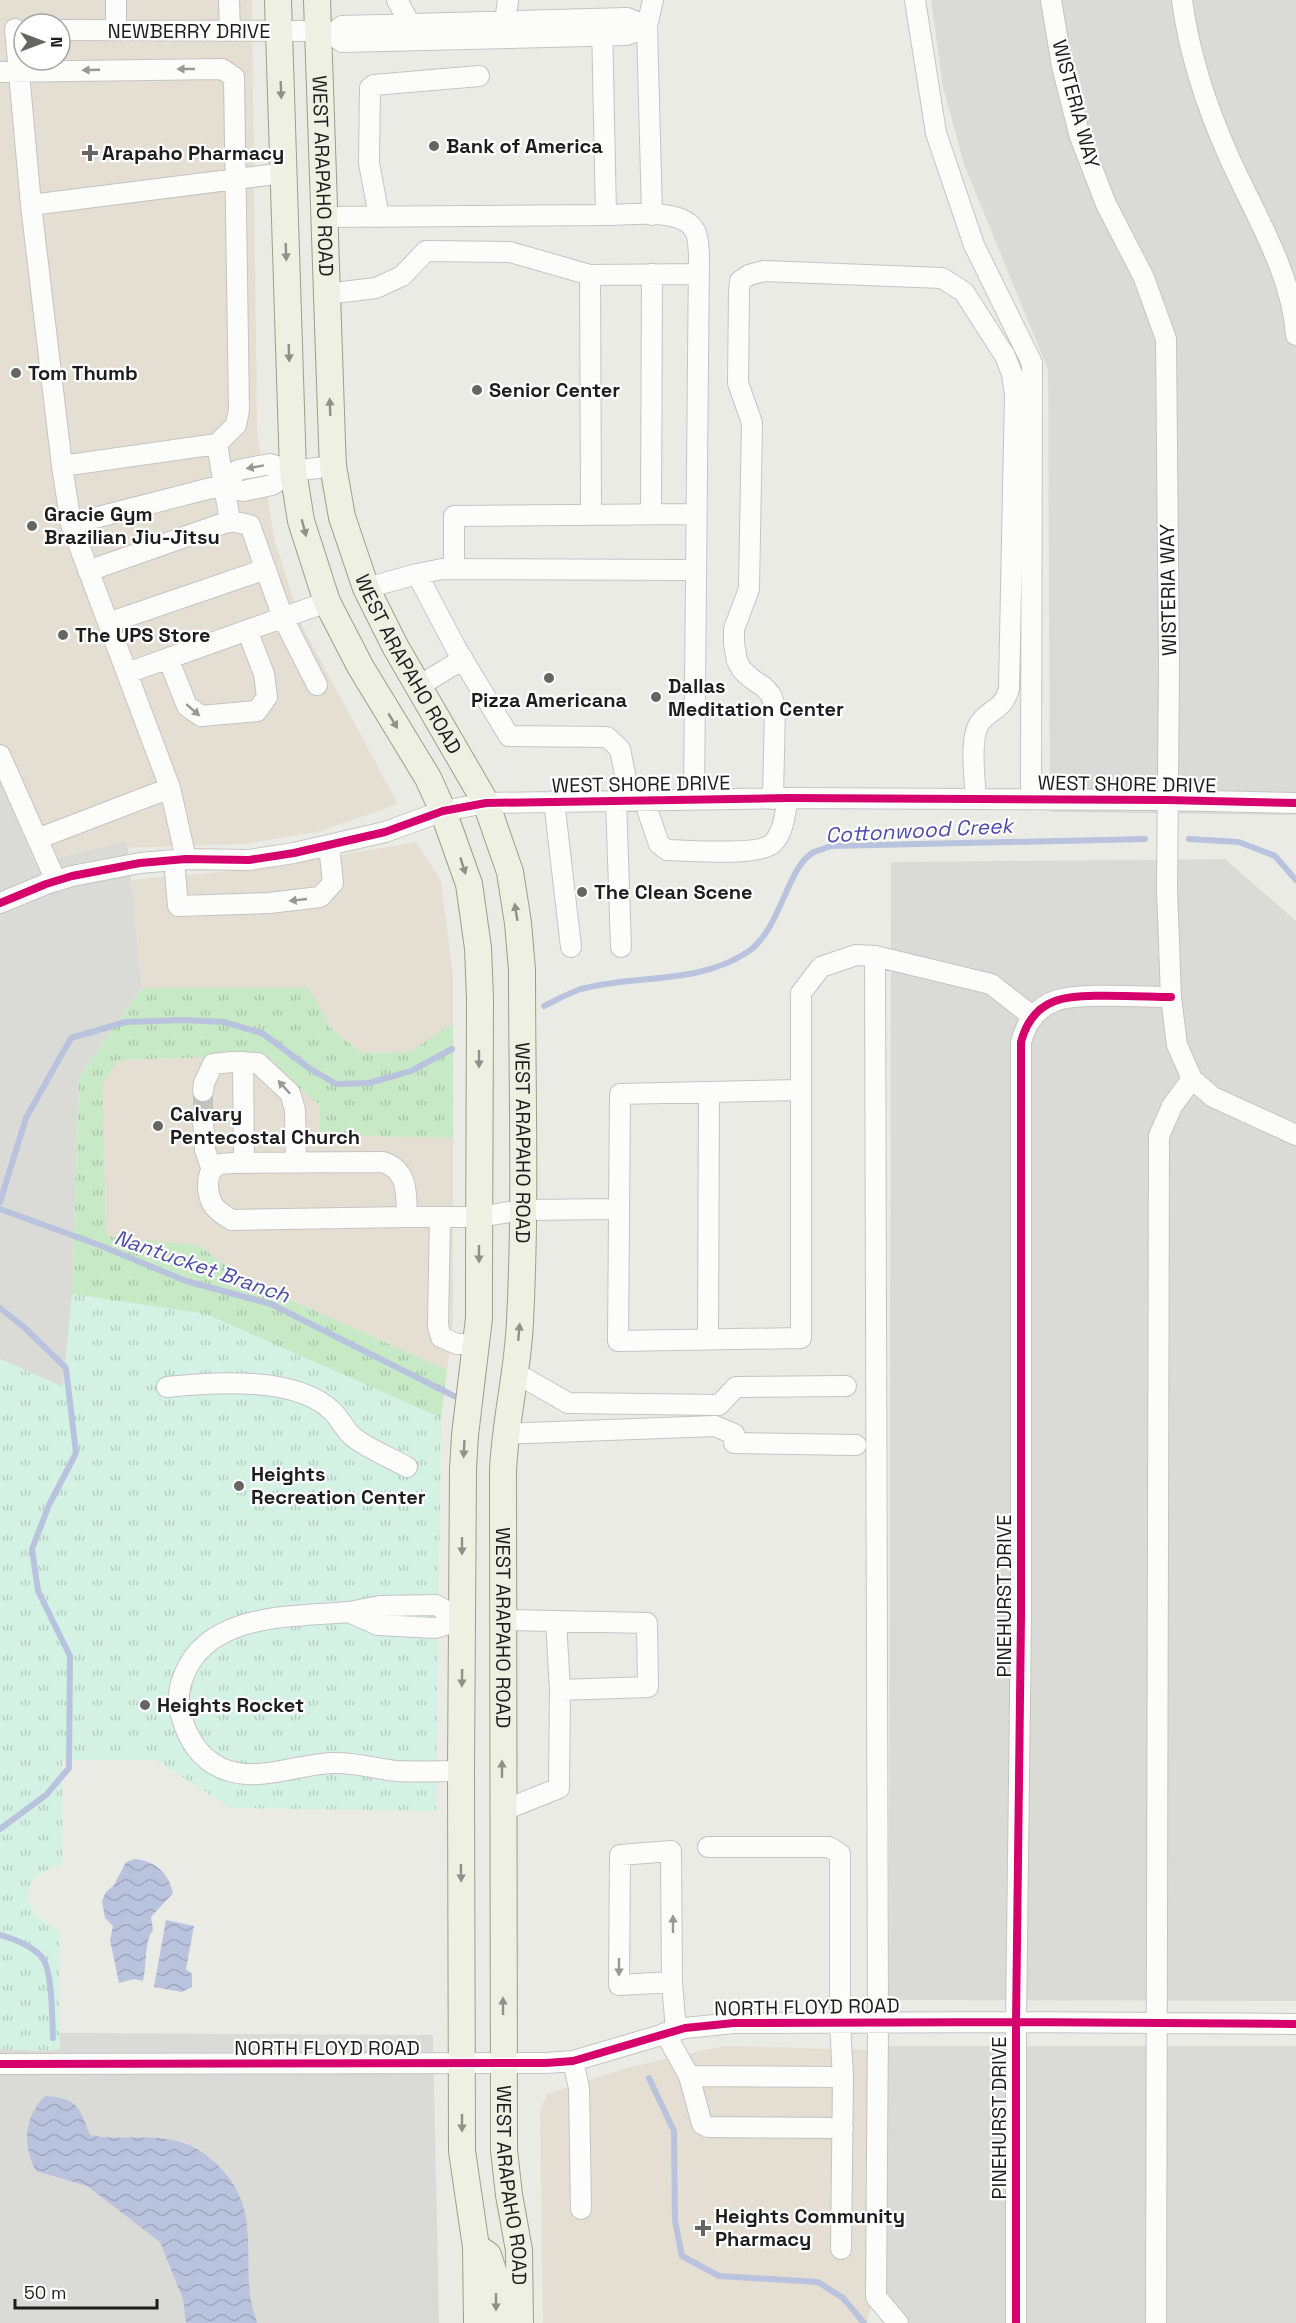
<svg xmlns="http://www.w3.org/2000/svg" width="1296" height="2323" viewBox="0 0 1296 2323" font-family="'Space Grotesk',sans-serif">
<defs>
<pattern id="grass-tufts" width="24" height="20" patternUnits="userSpaceOnUse" patternTransform="scale(1.5)"><rect width="24" height="20" fill="#c7e9c6"/><path d="M3 7l-1-3M5 7V3M7 7l1-3M15 17l-1-3M17 17v-4M19 17l1-3" fill="none" stroke="#aac7aa"/></pattern>
<pattern id="park-tufts" width="24" height="20" patternUnits="userSpaceOnUse" patternTransform="scale(1.5)"><rect width="24" height="20" fill="#d3f2e4"/><path d="M3 7l-1-3M5 7V3M7 7l1-3M15 17l-1-3M17 17v-4M19 17l1-3" fill="none" stroke="#b5cfc3"/></pattern>
<pattern id="water-waves" width="16" height="10" patternUnits="userSpaceOnUse" patternTransform="scale(1.5)"><rect width="16" height="10" fill="#b9c3de"/><path d="M0 5q4-4 8 0t8 0" fill="none" stroke="#9fa7be"/></pattern>
</defs>
<rect width="100%" height="100%" fill="#ebebe6"/>
<path fill="#dadad7" d="M931,0H1296V815L1050,812L1048,370L964,164L943,87Z
M0,779L35,864L127,840L131,880L142,988L79,1077L72,1294L63,1387L0,1359Z
M1225,859L1296,921V2001L889,2000L891,862Z
M60,2033L433,2035L439,2323H0V2049L48,2051L60,2048Z
M886,2046H1296V2323H906L883,2295Z"/>
<path fill="#e5dfd3" fill-rule="evenodd" d="M0,0H252L257,431L274,538L302,626L398,804L321,831L246,844L128,848L126,840L35,864L0,779ZM24,24H60V60H24Z
M416,842L441,881L453,976V1023L409,1052L361,1053L330,1027L309,988H142L131,880L272,867Z
M246,1056L277,1073L320,1105L321,1135L453,1138V1322L447,1370L246,1280L198,1245L106,1236L103,1082L118,1060Z
M723,2046L872,2050L871,2307L867,2323H543L540,2111L547,2094L626,2068Z"/>
<path fill="url(#grass-tufts)" d="M142,988H309L330,1027L361,1053L409,1052L453,1023V1138L320,1135V1105L277,1073L246,1056L118,1060L103,1082L106,1236L198,1245L246,1280L447,1370L441,1418L206,1314L72,1294L79,1077Z"/>
<path fill="url(#park-tufts)" d="M72,1294L206,1314L441,1418L436,1811L231,1808L156,1760H62V1865C44,1870 26,1876 28,1898C29,1904 32,1911 36,1915C43,1922 52,1926 59,1932L60,2049L48,2051L0,2049V1359L63,1387Z"/>
<path fill="url(#water-waves)" d="M135,1859C155,1861 169,1873 173,1893L151,1917L153,1930C144,1941 147,1966 143,1981L134,1979L119,1983L110,1940L113,1926L105,1918L102,1901L106,1892L114,1885L126,1862Z
M166,1920L194,1926L186,1969L192,1974V1987L182,1992L154,1987Z
M45,2096C78,2098 79,2107 90,2135C118,2141 148,2134 177,2141C190,2144 202,2151 212,2160C259,2200 245,2243 250,2296C251,2305 255,2314 257,2323H186L183,2299L160,2242L87,2186L36,2171C22,2145 24,2117 45,2096Z"/>
<g fill="none" stroke-linecap="round" stroke-linejoin="round">
<path stroke="#b9c3de" stroke-width="6" d="M1189,839L1239,842L1275,856L1296,880
M544,1006C556,1000 569,993 581,989C636,974 696,985 746,953C781,932 786,867 814,852C819,850 826,848 831,846L1145,839
M0,1202L26,1118L71,1038L126,1022L183,1020L224,1022L262,1033L309,1068L336,1084L369,1083L411,1071L452,1049
M0,1209L99,1245L186,1281L271,1304L454,1396
M0,1308L25,1328L66,1368L76,1453L49,1505L32,1549L38,1591L70,1656L69,1768L46,1795L0,1829
M0,1935C14,1939 30,1945 41,1956C53,1969 52,2020 53,2038
M649,2078L674,2131L675,2221L682,2256L719,2276L818,2282L843,2298L864,2323"/>
<path stroke="#c2c2be" stroke-width="20" stroke-dasharray="20 10" stroke-linecap="butt" d="M203,1091V1119"/>
<g stroke="#c4c4c2" stroke-width="22">
<path id="minor" d="M229,0L230,31
M397,0L410,24L413,35
M915,0L936,133L974,245L1032,363L1031,799
M1051,0L1062,66L1080,137L1106,204L1144,278L1166,339L1169,665L1167,889L1171,997L1177,1045L1192,1079L1213,1097L1296,1135
M1182,0C1189,53 1207,108 1229,157C1254,213 1292,273 1296,335
M627,18L647,26L627,35L342,42L332,34L342,26Z
M15,29L31,205L62,466L71,524L170,788L186,859
M60,30L318,31L330,34
M116,30V0
M498,32L505,22L508,0
M0,72L222,69L234,77L239,410L236,425L217,444L62,466
M31,205L284,173
M606,215C629,215 683,207 695,231C699,238 698,247 699,254L694,799
M652,215L647,26L653,0
M324,217L606,215L602,24
M379,217L369,163L370,88L374,85L479,76
M590,275L591,515
M326,294L376,288L402,276L426,251L510,252L590,275L699,274
M217,444L230,521
M223,485L243,491L272,485L293,471
M651,514L652,274
M71,524L223,485L238,470L270,464L293,471L333,466
M454,569V516L696,514
M88,571L230,521L250,525L283,618L317,685
M417,574L442,569L696,570
M366,588L417,574L457,650L509,736L607,737L620,749L630,800
M108,623L266,569
M168,658L187,706L201,716L257,711L267,697L264,674L247,630
M127,673L327,602
M419,686L463,659
M0,755L56,881
M647,799L648,812L659,844L667,850C689,850 759,857 773,843C784,832 785,813 788,798
M773,799L775,706L771,695L764,687L752,679L742,670L737,661L734,643V629L749,589L752,423L738,383L739,291L740,281L749,275L764,271L942,278L964,292L1005,356L1012,374L1015,394L1009,689C1003,709 994,707 982,720C968,734 975,780 976,799
M616,800L621,947
M554,801L571,947
M37,839L170,788
M174,860L178,906L269,903L320,897L333,883L329,846
M0,903L46,884L72,876L140,863L186,859L249,860L294,853L385,832L443,811L486,803L788,798L1166,800L1296,803
M243,1062L244,1163
M801,1090L620,1094L618,1341L801,1338V993L821,967L856,955L875,956
M203,1091L204,1083L213,1064L231,1062L258,1063L290,1093L295,1110L296,1163
M203,1119L205,1150L212,1170
M407,1217L232,1220C225,1216 218,1212 213,1205C207,1194 204,1172 218,1165C221,1163 227,1164 232,1163L383,1162C409,1171 406,1193 407,1217H479L522,1210L619,1209
M440,1217L438,1326L441,1337L457,1344H476
M708,1338L709,1092
M514,1372L568,1403L719,1405L736,1387L846,1386
M167,1387C213,1382 295,1376 331,1410C339,1417 344,1428 351,1435C362,1446 393,1459 407,1467
M504,1434L715,1426L734,1434V1443L856,1445
M436,1605L463,1620L435,1628L378,1625L349,1612L380,1606Z
M349,1612C293,1617 209,1612 184,1675C179,1687 177,1702 181,1715C187,1737 199,1758 221,1768C258,1784 295,1764 333,1763C354,1762 376,1769 397,1771C418,1772 440,1771 461,1771
M556,1621L560,1690
M502,1811L559,1788L560,1690L648,1687L647,1623L503,1620
M708,1847H829L840,1854V2023L843,2077
M672,1982L619,1985L620,1855L671,1851L672,1982L676,2031
M665,2033L689,2076L843,2077L841,2249
M573,2061L579,2088L581,2209
M0,2064L546,2063L573,2061L685,2028L734,2023L1016,2022L1296,2024
M689,2076L702,2124L708,2127L843,2128
M898,2323L876,2297L878,2022L875,956L991,984L1032,1016
M1016,2323V2022L1021,1617V1042C1026,1023 1036,1008 1055,1001C1077,992 1144,997 1171,997
M1156,2323L1159,1136L1172,1106L1192,1079"/>
</g>
<g stroke="#9ba183" stroke-width="28">
<g id="major">
<path d="M278,0L293,471L301,521L327,602L360,666L428,778L443,811L469,884L478,948L480,999L479,1278V1318L465,1435L463,1469L461,1771L462,2151L476,2247L477,2323"/>
<path id="s1" d="M317,0L332,442L333,466L342,517L366,588L395,646L486,803L510,872L518,923L522,970C522,1087 526,1205 520,1321C518,1372 505,1420 503,1471L504,2150L509,2195L519,2250L520,2323"/>
<path d="M476,2247L488,2255L497,2283L496,2323"/>
</g>
</g>
<use href="#minor" stroke="#fcfcfb" stroke-width="20"/>
<use href="#major" stroke="#eef0e3" stroke-width="26"/>
<g stroke="#fff" stroke-width="11">
<path id="cycleway" d="M0,903L46,884L72,876L140,863L186,859L249,860L294,853L385,832L443,811L486,803L788,798L1166,800L1296,803
M0,2064L546,2063L573,2061L685,2028L734,2023L1016,2022L1296,2024
M1016,2323V2022L1021,1617V1042C1026,1023 1036,1008 1055,1001C1077,992 1144,997 1171,997"/>
</g>
<use href="#cycleway" stroke="#d6006c" stroke-width="8"/>
</g>
<defs><path id="oneway-solid" d="M-6-.8H1V-3.2L6.5 0L1 3.2V.8H-6Z" transform="scale(1.5)"/></defs>
<g fill="#989897">
<use href="#oneway-solid" transform="translate(186 69) rotate(-180)"/>
<use href="#oneway-solid" transform="translate(91 70) rotate(178)"/>
<use href="#oneway-solid" transform="translate(255 467) rotate(170)"/>
<use href="#oneway-solid" transform="translate(193 710) rotate(41)"/>
<use href="#oneway-solid" transform="translate(298 900) rotate(174)"/>
<use href="#oneway-solid" transform="translate(284 1087) rotate(-132)"/>
<use href="#oneway-solid" transform="translate(673 1924) rotate(-90)"/>
<use href="#oneway-solid" transform="translate(619 1967) rotate(90)"/>
</g>
<g fill="#90918a">
<use href="#oneway-solid" transform="translate(281 90) rotate(88)"/>
<use href="#oneway-solid" transform="translate(286 252) rotate(88)"/>
<use href="#oneway-solid" transform="translate(289 353) rotate(88)"/>
<use href="#oneway-solid" transform="translate(330 407) rotate(-92)"/>
<use href="#oneway-solid" transform="translate(304 528) rotate(75)"/>
<use href="#oneway-solid" transform="translate(393 721) rotate(59)"/>
<use href="#oneway-solid" transform="translate(463 866) rotate(73)"/>
<use href="#oneway-solid" transform="translate(516 912) rotate(-99)"/>
<use href="#oneway-solid" transform="translate(479 1059) rotate(90)"/>
<use href="#oneway-solid" transform="translate(479 1254) rotate(90)"/>
<use href="#oneway-solid" transform="translate(519 1332) rotate(-85)"/>
<use href="#oneway-solid" transform="translate(464 1449) rotate(93)"/>
<use href="#oneway-solid" transform="translate(462 1546) rotate(90)"/>
<use href="#oneway-solid" transform="translate(462 1678) rotate(91)"/>
<use href="#oneway-solid" transform="translate(502 1769) rotate(-90)"/>
<use href="#oneway-solid" transform="translate(461 1873) rotate(89)"/>
<use href="#oneway-solid" transform="translate(503 2006) rotate(-90)"/>
<use href="#oneway-solid" transform="translate(462 2123) rotate(90)"/>
<use href="#oneway-solid" transform="translate(496 2302) rotate(90)"/>
</g>
<g fill="#656563" stroke="#fff" stroke-width="2">
<circle cx="434" cy="146" r="6"/>
<path d="M87 144h6v6h6v6h-6v6h-6v-6h-6v-6h6z"/>
<circle cx="16" cy="373" r="6"/>
<circle cx="477" cy="390" r="6"/>
<circle cx="32" cy="526" r="6"/>
<circle cx="63" cy="635" r="6"/>
<circle cx="549" cy="678" r="6"/>
<circle cx="656" cy="697" r="6"/>
<circle cx="582" cy="892" r="6"/>
<circle cx="158" cy="1126" r="6"/>
<circle cx="239" cy="1486" r="6"/>
<circle cx="145" cy="1705" r="6"/>
<path d="M700 2219h6v6h6v6h-6v6h-6v-6h-6v-6h6z"/>
</g>
<g text-anchor="middle" dominant-baseline="central" stroke-width="4.5" stroke-linejoin="round" paint-order="stroke">
<g font-size="20" fill="#1d1d1d" stroke="#fff">
<text x="189" y="31">NEWBERRY DRIVE</text>
<text transform="translate(1076 104) rotate(75)">WISTERIA WAY</text>
<text stroke="none"><textPath href="#s1" startOffset="176">WEST ARAPAHO ROAD</textPath></text>
<text transform="translate(1168 590) rotate(-91)">WISTERIA WAY</text>
<text stroke="none"><textPath href="#s1" startOffset="680">WEST ARAPAHO ROAD</textPath></text>
<text transform="translate(641 784) rotate(-1)">WEST SHORE DRIVE</text>
<text transform="translate(1127 784) rotate(1)">WEST SHORE DRIVE</text>
<text stroke="none"><textPath href="#s1" startOffset="1184">WEST ARAPAHO ROAD</textPath></text>
<text transform="translate(1004 1596) rotate(-90)">PINEHURST DRIVE</text>
<text stroke="none"><textPath href="#s1" startOffset="1670">WEST ARAPAHO ROAD</textPath></text>
<text transform="translate(807 2007) rotate(-1)">NORTH FLOYD ROAD</text>
<text x="327" y="2048">NORTH FLOYD ROAD</text>
<text transform="translate(999 2118) rotate(-90)">PINEHURST DRIVE</text>
<text stroke="none"><textPath href="#s1" startOffset="2228">WEST ARAPAHO ROAD</textPath></text>
</g>
<g font-size="20" font-weight="bold" fill="#1d1d1d" stroke="#fff" text-anchor="start">
<text x="446" y="146">Bank of America</text>
<text x="102" y="153">Arapaho Pharmacy</text>
<text x="28" y="373">Tom Thumb</text>
<text x="489" y="390">Senior Center</text>
<text x="44" y="514">Gracie Gym<tspan x="44" dy="23">Brazilian Jiu-Jitsu</tspan></text>
<text x="75" y="635">The UPS Store</text>
<text x="668" y="686">Dallas<tspan x="668" dy="23">Meditation Center</tspan></text>
<text x="549" y="700" text-anchor="middle">Pizza Americana</text>
<text x="594" y="892">The Clean Scene</text>
<text x="170" y="1114">Calvary<tspan x="170" dy="23">Pentecostal Church</tspan></text>
<text x="251" y="1474">Heights<tspan x="251" dy="23">Recreation Center</tspan></text>
<text x="157" y="1705">Heights Rocket</text>
<text x="715" y="2216">Heights Community<tspan x="715" dy="23">Pharmacy</tspan></text>
</g>
<g font-size="21" font-style="italic" fill="#4e4cab" stroke="#fff">
<text transform="translate(919 830) rotate(-3)">Cottonwood Creek</text>
<text transform="translate(202 1266) rotate(19)">Nantucket Branch</text>
</g>
</g>
<g transform="translate(42 42) rotate(90)"><circle r="28" fill="#ffffff" stroke="#a5a5a5" stroke-width="1.5"/>
<path d="M0-4.5L10 22L0 15L-10 22Z" fill="#656563"/>
<text y="-9" font-size="16" font-weight="bold" text-anchor="middle" fill="#1d1d1d">N</text>
</g>
<path d="M15 2299v9h142v-9" fill="none" stroke="#1d1d1d" stroke-width="3"/>
<text x="24" y="2299" font-size="18" fill="#1d1d1d" stroke="#ffffff" stroke-width="4.5" paint-order="stroke">50 m</text>
</svg>
